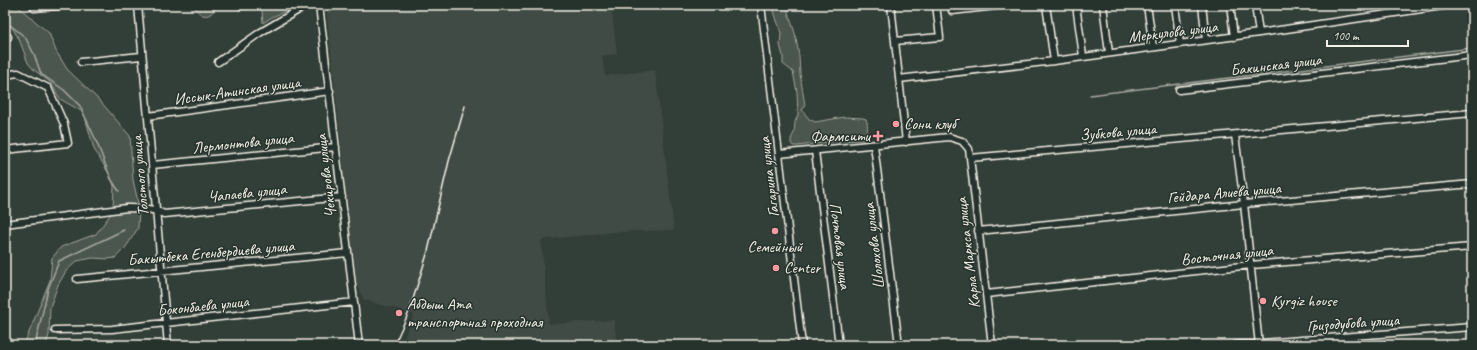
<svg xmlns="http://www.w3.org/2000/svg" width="1477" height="350" viewBox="0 0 1477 350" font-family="Caveat,sans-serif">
<rect width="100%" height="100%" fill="#323e38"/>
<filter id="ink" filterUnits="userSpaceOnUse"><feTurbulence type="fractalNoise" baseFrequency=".025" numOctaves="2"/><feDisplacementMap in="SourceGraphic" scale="8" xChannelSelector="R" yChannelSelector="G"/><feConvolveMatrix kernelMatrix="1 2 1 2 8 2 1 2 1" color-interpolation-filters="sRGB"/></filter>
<g filter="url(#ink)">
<path fill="#404b44" d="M326,5H611L617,54L602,56L605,76L655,70L674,230L612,232L541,240L549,324L614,320L617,345H401L414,314L364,300L356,281Z"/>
<path fill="#4c564f" stroke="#a0a49c" d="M5,5H16L49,33L56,51L67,69L101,102L130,136L133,180L139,207L138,228L126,247L115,258L108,259L93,258L77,261L66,271L58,285L50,307L49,335L46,345H24L50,280L52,258L61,247L96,234L110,215L113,208L114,186L111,177L94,149L85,117L81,111L60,99L51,83L33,69L28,63L19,39L11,26L5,22Z
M194,5H217C211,19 200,19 194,5Z
M237,5H297V6L272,17L263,23L262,11L259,8L239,10Z
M772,5H789L788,12L795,33L799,56L800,74L805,106L802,110L809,119L815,122L845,117L863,118L866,119C869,126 867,134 864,140L839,141L797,146H793L791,143V139L794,133L795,122L798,115L797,92L793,72L783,64V56L780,45L781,33Z"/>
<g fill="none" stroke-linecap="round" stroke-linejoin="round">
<path stroke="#a6a9a1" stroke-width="1.5" d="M5,21L25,37L34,54L41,74L64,90L80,106L95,138L111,179L119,191
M1090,95L1472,48
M35,345L48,289L59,261L124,230"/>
<g stroke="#f4f1e8" stroke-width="9">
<path id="minor" d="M138,5L168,345
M319,5L359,345
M761,5L802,345
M891,5L906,142
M1046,5L1054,61
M1076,5L1083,56
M1103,5L1109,53
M1147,5L1153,47
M1175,5L1180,44
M1202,5L1206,40
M1230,5L1234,37
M1255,5L1259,33
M34,8L69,5
M952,11L1005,5
M5,37H8
M895,41L940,37L936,5
M81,62L141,56
M218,62L261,32L307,5
M5,75L18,73L48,88L64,124L68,143L5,150
M899,79L1054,61L1259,33L1449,5
M1179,90L1472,55
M148,116L330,91
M1235,135L1244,204L1259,345
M874,145L899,345
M815,151L839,345
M779,154L949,137L962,141L969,149L992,345
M970,158L1472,113
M152,165L336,147
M5,224L127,208C140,208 152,208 164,214L342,197
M978,231L1244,204L1472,184
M77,279L348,253
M986,294L1251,265L1472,247
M55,330L112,329L354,302
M1235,345L1472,327"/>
</g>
<use href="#minor" stroke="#26332d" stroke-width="6"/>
<path stroke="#f4f1e8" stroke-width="1.5" d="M394,345L409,312L428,251L449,161L465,106"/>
</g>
</g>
<g fill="#ff9aa2" stroke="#26332d" stroke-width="1.5">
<circle cx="896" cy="124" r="4"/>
<path d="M876 130h4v4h4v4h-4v4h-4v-4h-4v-4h4z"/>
<circle cx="775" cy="231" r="4"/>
<circle cx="776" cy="268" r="4"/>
<circle cx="1263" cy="301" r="4"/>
<circle cx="399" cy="313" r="4"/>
</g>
<g text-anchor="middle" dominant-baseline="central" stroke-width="3" stroke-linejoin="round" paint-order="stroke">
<g font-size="16" fill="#f4f1e8" stroke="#26332d">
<text transform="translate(1173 32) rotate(-7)">Меркулова улица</text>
<text transform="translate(1276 65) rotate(-7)">Бакинская улица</text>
<text transform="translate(237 91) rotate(-8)">Иссык-Атинская улица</text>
<text transform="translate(1118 132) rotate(-5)">Зубкова улица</text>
<text transform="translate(243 143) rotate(-6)">Лермонтова улица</text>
<text transform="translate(140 176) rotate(-95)">Толстого улица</text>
<text transform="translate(326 176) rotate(-97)">Чекирова улица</text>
<text transform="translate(769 177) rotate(-97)">Гагарина улица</text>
<text transform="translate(247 193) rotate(-6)">Чапаева улица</text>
<text transform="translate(1224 193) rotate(-5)">Гейдара Алиева улица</text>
<text transform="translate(840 246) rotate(83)">Почтовая улица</text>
<text transform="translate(874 246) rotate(-97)">Шолохова улица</text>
<text transform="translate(211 253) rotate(-5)">Бакытбека Егенбердиева улица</text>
<text transform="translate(968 253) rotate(-97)">Карла Маркса улица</text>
<text transform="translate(1227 255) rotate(-6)">Восточная улица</text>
<text transform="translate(203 306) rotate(-6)">Боконбаева улица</text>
<text transform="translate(1353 323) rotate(-4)">Гризодубова улица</text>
</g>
<g font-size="16" fill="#f4f1e8" stroke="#26332d" text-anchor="start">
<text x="904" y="124">Сони клуб</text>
<text x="870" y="136" text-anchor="end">Фармсити</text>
<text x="775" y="247" text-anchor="middle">Семейный</text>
<text x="784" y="268">Center</text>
<text x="1271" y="301">Kyrgiz house</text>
<text x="407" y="304">Абдыш Ата<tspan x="407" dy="18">транспортная проходная</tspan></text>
</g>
</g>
<rect width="1477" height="350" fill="none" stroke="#26332d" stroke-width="20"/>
<rect x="10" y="10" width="1457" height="330" fill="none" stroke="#f4f1e8" stroke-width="1.5" filter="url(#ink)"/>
<path d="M1327 40v6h81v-6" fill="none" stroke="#f4f1e8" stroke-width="2"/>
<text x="1333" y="40" font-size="12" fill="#f4f1e8" stroke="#26332d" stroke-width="3" paint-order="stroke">100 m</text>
</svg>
